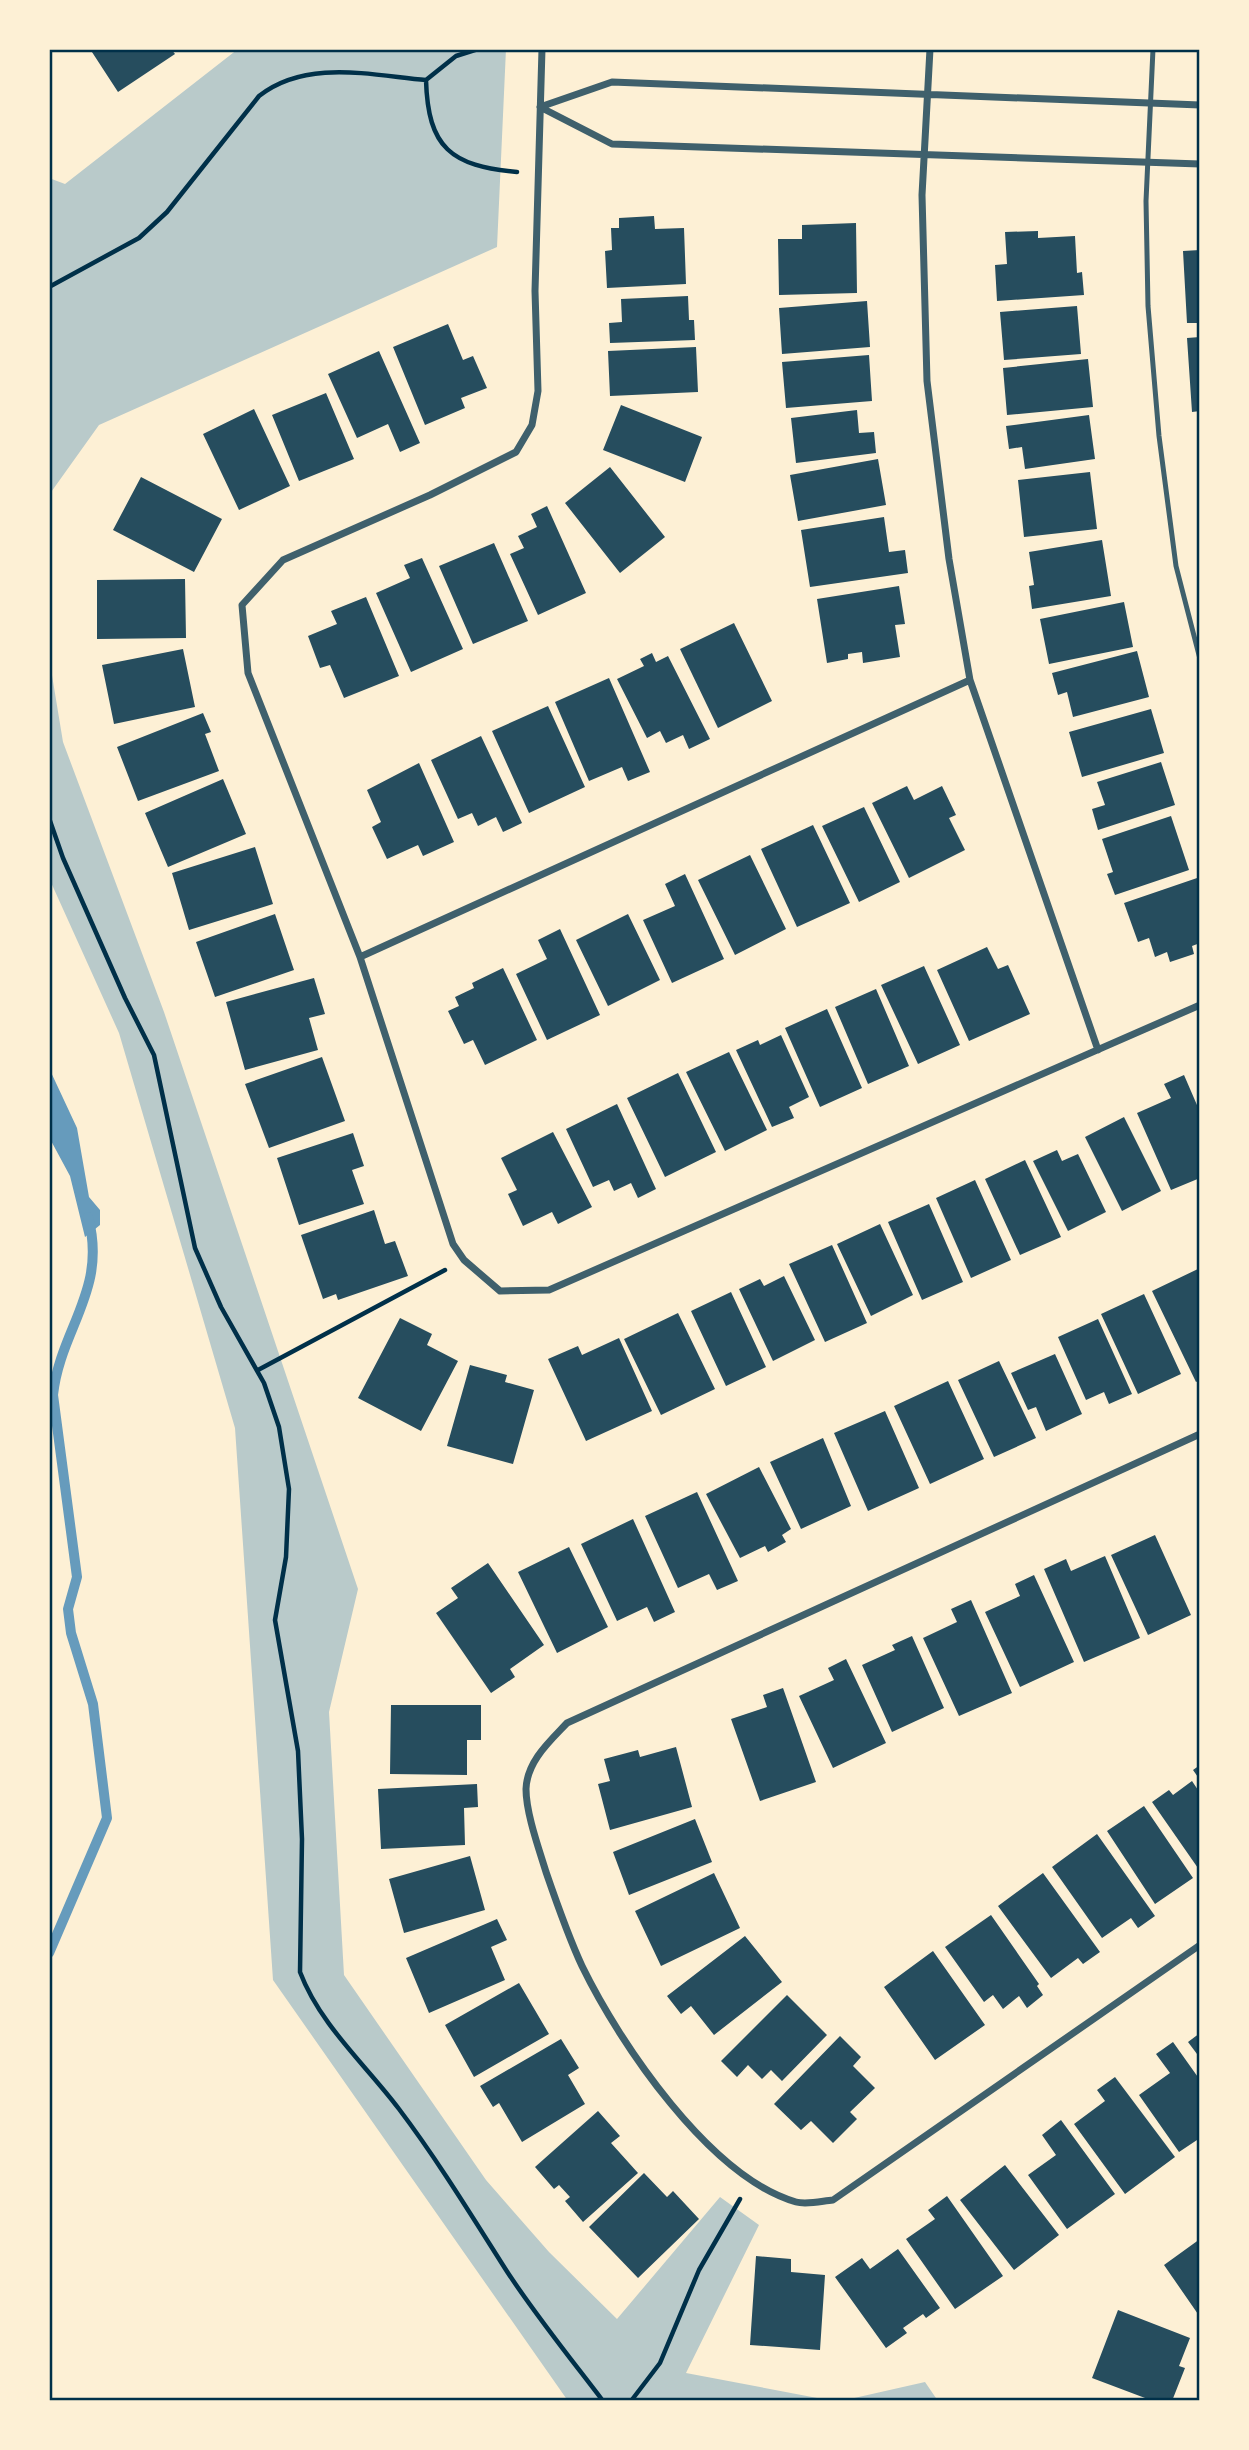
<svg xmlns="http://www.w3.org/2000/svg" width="1249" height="2450" viewBox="0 0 1249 2450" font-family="'IBM Plex Serif',serif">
<rect width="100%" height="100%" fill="#fdf0d5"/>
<path fill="#b9caca" d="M238,49H506L497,247L99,425L49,495V178L65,184Z
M49,657L63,742L164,1012L358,1589L329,1712L344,1975L486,2180L549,2252L617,2319L720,2197L759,2225L686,2373L833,2401H568L273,1980L235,1428L119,1033L49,878Z
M925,2382L938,2401H841Z"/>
<path fill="#669bbc" d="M49,1068L77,1128L89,1197L100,1210V1225L85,1237L70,1176L49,1137Z"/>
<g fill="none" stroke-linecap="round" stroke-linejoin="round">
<path stroke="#669bbc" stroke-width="10" d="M49,1953L107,1818L93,1704L71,1633L68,1609L77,1577L53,1395C60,1329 108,1290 88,1217"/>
</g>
<path fill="#264d5e" d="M90,49H171L175,54L118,92Z
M654,216L655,229L684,228L686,284L607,288L605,251L612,250L611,228H619V218Z
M856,223L857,293L779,295L778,239H802V225Z
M1038,231V238L1075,236L1077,273L1082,272L1084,295L997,301L995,265L1007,264L1005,232Z
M1200,250V323H1187L1183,251Z
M688,296L689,320H694L695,340L610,343L609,323L622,322L621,299Z
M867,301L870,347L782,354L779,308Z
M1077,306L1081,354L1004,360L1000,312Z
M448,324L463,360L473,356L487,388L461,398L465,408L425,425L393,347Z
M1200,337V411L1192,412L1187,338Z
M696,347L698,392L610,396L608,351Z
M379,351L420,443L400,452L388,424L357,438L328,374Z
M869,355L872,401L786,408L782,362Z
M1088,359L1093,407L1007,415L1003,368Z
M326,393L354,459L299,481L272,415Z
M621,405L702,437L685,482L603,450Z
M254,409L290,486L239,510L203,434Z
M857,410L859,433L874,432L876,453L796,463L791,418Z
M1089,415L1095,459L1025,469L1022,447L1009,449L1006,426Z
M878,459L886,505L798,521L790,475Z
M610,467L665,537L620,573L565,503Z
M1090,472L1097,529L1024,537L1018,480Z
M141,477L222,519L194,572L113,530Z
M547,506L586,593L538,615L510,554L524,548L518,536L537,527L531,514Z
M884,517L889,552L905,550L908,573L810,587L801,530Z
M1102,540L1111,596L1032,609L1029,586L1034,585L1029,552Z
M494,543L528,621L473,644L439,566Z
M422,558L463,649L411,672L376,593L410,578L404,565Z
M185,579L186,638L97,639V580Z
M899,586L905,624L895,625L900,657L863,663L862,652L848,654V659L827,663L817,599Z
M366,597L399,676L344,698L330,665L320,668L308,636L337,624L331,611Z
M1124,602L1133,647L1049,664L1040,619Z
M734,623L772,701L718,728L680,649Z
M183,649L195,707L114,724L102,665Z
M1137,651L1149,697L1073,717L1067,692L1058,695L1052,673Z
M652,653L656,662L668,656L710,739L689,749L683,735L666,743L660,731L647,738L617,679L644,666L640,659Z
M609,678L650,772L628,781L622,767L589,781L555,702Z
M548,706L585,787L529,813L492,731Z
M1151,709L1164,753L1082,777L1069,732Z
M203,713L211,732L205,734L219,771L138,801L117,747Z
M481,736L522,823L503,832L496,817L478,826L472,813L458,819L431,760Z
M1161,762L1175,805L1098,830L1092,809L1105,805L1097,782Z
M419,763L454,842L423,856L418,845L387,859L372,827L381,822L367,790Z
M223,779L246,834L168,867L145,813Z
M907,786L914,800L942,786L956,815L949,818L965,850L909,878L872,803Z
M864,807L900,882L859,902L822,826Z
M1171,816L1189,870L1115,895L1107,874L1113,872L1102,839Z
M813,825L850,903L797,927L761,849Z
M255,847L273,904L189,930L172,873Z
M750,855L786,929L735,955L698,880Z
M685,874L724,959L672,983L643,920L675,906L665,884Z
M1200,877V943L1192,946L1194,954L1170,962L1167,952L1155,957L1149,938L1138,942L1124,903Z
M275,914L294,970L215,997L196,942Z
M628,914L660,980L608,1006L576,940Z
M560,929L600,1015L547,1040L516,974L547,959L538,940Z
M987,947L998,969L1008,965L1030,1014L969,1041L937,970Z
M924,966L960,1045L918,1064L881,985Z
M503,968L537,1040L485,1065L473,1040L464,1044L448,1011L459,1006L455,997L474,988L472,983Z
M314,978L325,1014L309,1018L318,1050L245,1070L226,1002Z
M876,989L909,1066L868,1084L835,1007Z
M827,1009L862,1088L820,1107L785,1028Z
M781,1035L809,1097L789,1107L794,1118L772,1127L736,1050L758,1040L760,1045Z
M729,1052L767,1130L725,1151L686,1072Z
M322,1057L345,1121L269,1148L245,1084Z
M678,1073L716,1152L665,1177L627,1098Z
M1184,1075L1200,1112V1178L1171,1190L1137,1113L1171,1098L1164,1084Z
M617,1104L656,1189L638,1198L631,1183L614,1191L609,1180L593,1187L566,1129Z
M1124,1117L1161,1191L1122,1211L1085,1137Z
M553,1132L592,1207L558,1224L552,1212L523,1226L508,1194L517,1190L501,1158Z
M353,1133L364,1166L352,1170L364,1204L299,1225L277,1158Z
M1057,1150L1062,1161L1078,1154L1106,1212L1068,1231L1033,1161Z
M1025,1160L1061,1237L1020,1255L985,1179Z
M975,1180L1011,1260L971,1278L936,1198Z
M929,1204L963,1282L922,1300L888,1222Z
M374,1210L385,1244L395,1241L408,1276L338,1300L336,1294L323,1299L301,1235Z
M880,1224L913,1295L871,1316L837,1244Z
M832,1245L867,1323L825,1342L789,1264Z
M1200,1268V1380L1196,1382L1152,1291Z
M784,1276L815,1340L773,1361L739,1289L760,1279L764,1286Z
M731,1292L766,1367L726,1386L691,1311Z
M1144,1294L1181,1374L1138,1394L1101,1314Z
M678,1313L715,1389L661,1415L624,1339Z
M400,1318L432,1334L427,1345L458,1361L421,1431L358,1398Z
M1098,1319L1132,1394L1109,1404L1104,1392L1086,1400L1058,1337Z
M619,1338L652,1411L586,1441L548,1359L578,1346L582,1355Z
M1055,1354L1082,1414L1046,1431L1036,1407L1028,1410L1011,1373Z
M999,1361L1036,1438L994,1457L958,1380Z
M470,1365L507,1375L505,1382L534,1390L513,1464L447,1446Z
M948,1381L984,1459L930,1484L894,1406Z
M885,1411L919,1488L868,1511L834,1433Z
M823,1438L851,1506L801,1529L770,1462Z
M759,1467L791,1529L782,1535L786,1542L768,1552L765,1546L740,1558L706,1494Z
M697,1492L738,1581L717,1590L709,1574L678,1588L645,1516Z
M633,1519L675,1612L654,1622L647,1607L617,1621L581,1544Z
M1155,1535L1191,1615L1148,1635L1111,1555Z
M569,1547L608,1627L557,1653L518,1572Z
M1105,1556L1140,1638L1084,1662L1044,1569L1066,1559L1071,1571Z
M488,1563L544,1645L510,1669L515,1677L491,1693L436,1613L458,1598L451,1588Z
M1034,1575L1074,1662L1020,1687L985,1612L1020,1596L1015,1584Z
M971,1600L1012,1693L959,1716L923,1638L957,1622L951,1609Z
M912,1636L944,1708L892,1732L862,1665L895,1650L892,1645Z
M846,1659L886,1743L833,1768L799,1696L834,1680L828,1668Z
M783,1688L816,1782L760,1801L731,1719L767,1707L763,1695Z
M391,1705H481V1740H467V1775L390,1774Z
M676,1747L692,1807L610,1830L598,1784L610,1781L604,1759L638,1750L640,1757Z
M1200,1765V1780L1193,1770Z
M1192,1781L1200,1793V1871L1152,1802L1169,1790L1173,1795Z
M477,1784L478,1807L464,1808L465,1845L381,1849L378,1789Z
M1144,1806L1193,1878L1155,1904L1107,1831Z
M695,1819L712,1862L629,1895L613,1852Z
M1097,1834L1155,1916L1138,1928L1131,1918L1102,1938L1052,1867Z
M470,1856L485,1910L404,1933L389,1879Z
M714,1873L740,1928L661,1966L635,1911Z
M1043,1873L1100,1952L1083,1964L1078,1958L1051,1978L998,1906Z
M991,1915L1039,1984L1037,1986L1043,1995L1027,2008L1019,1996L1003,2009L993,1995L984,2002L945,1947Z
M497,1919L507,1940L491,1947L505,1980L429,2013L406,1958Z
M745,1936L782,1982L714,2035L691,2006L681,2014L667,1996Z
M933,1951L985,2025L935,2060L884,1987Z
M519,1983L549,2034L474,2077L445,2025Z
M787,1995L827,2035L782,2081L771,2070L762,2079L748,2065L737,2077L721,2061Z
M1200,2033V2058L1188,2042Z
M840,2036L861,2057L853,2066L875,2088L850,2112L857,2119L833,2143L811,2121L801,2130L774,2104Z
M561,2039L579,2068L568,2075L585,2104L522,2142L499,2103L493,2107L480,2086Z
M1173,2042L1200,2080V2138L1179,2152L1139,2095L1170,2073L1156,2054Z
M1115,2077L1175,2157L1125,2194L1074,2124L1105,2101L1097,2090Z
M598,2111L620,2136L611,2143L638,2173L583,2222L565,2201L570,2197L559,2185L554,2189L535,2167Z
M1061,2120L1115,2194L1067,2229L1028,2175L1056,2155L1042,2135Z
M1005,2165L1059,2235L1014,2270L960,2200Z
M644,2173L667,2197L673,2191L699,2219L638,2278L589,2227Z
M947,2196L1003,2276L955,2309L906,2239L935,2219L928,2210Z
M1200,2239V2317L1164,2265Z
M898,2249L940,2308L926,2318L923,2314L903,2328L907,2333L886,2348L835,2277L862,2258L870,2269Z
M756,2256L791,2259V2272L825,2275L820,2350L750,2345Z
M1118,2310L1190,2338L1179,2366L1185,2368L1172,2401H1153L1092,2378Z"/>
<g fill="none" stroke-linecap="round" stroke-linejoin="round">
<path stroke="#003049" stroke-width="4.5" d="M478,49L456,56L426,80C428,148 451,166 517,172
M49,287L139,238L167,212L259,96C306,59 370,75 426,80
M49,818L63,858L125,998L154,1055L195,1248L221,1307L264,1383L279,1427L289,1489L286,1557L275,1620L298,1751L302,1839L300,1972C320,2025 366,2065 399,2109C439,2162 473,2218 508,2273C537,2317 571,2359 603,2401
M258,1370L445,1270
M631,2401L660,2363L699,2270L740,2199"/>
<path stroke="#3f606c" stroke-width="5" d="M1153,49L1146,201L1148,306L1159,436L1176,566L1200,659"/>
<path stroke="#3f606c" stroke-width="7" d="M542,49L535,291L538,391L532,425L516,452L430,495L283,560L242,605L248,673L360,957L453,1244L464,1260L500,1291L549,1290L1200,1005
M930,49L922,195L927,381L949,559L970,680L1098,1050
M540,107L612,144L1200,164
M540,107L612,82L1200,105
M360,957L970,680
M1200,1434L567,1723C550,1741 527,1761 526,1789C526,1813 539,1849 546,1872C557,1904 568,1936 582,1966C620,2044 710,2177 796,2202C807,2205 822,2201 833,2200L1200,1945"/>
</g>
<rect width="1249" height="2450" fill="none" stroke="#fdf0d5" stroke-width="102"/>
<rect x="51" y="51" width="1147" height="2348" fill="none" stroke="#003049" stroke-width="2.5"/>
</svg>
